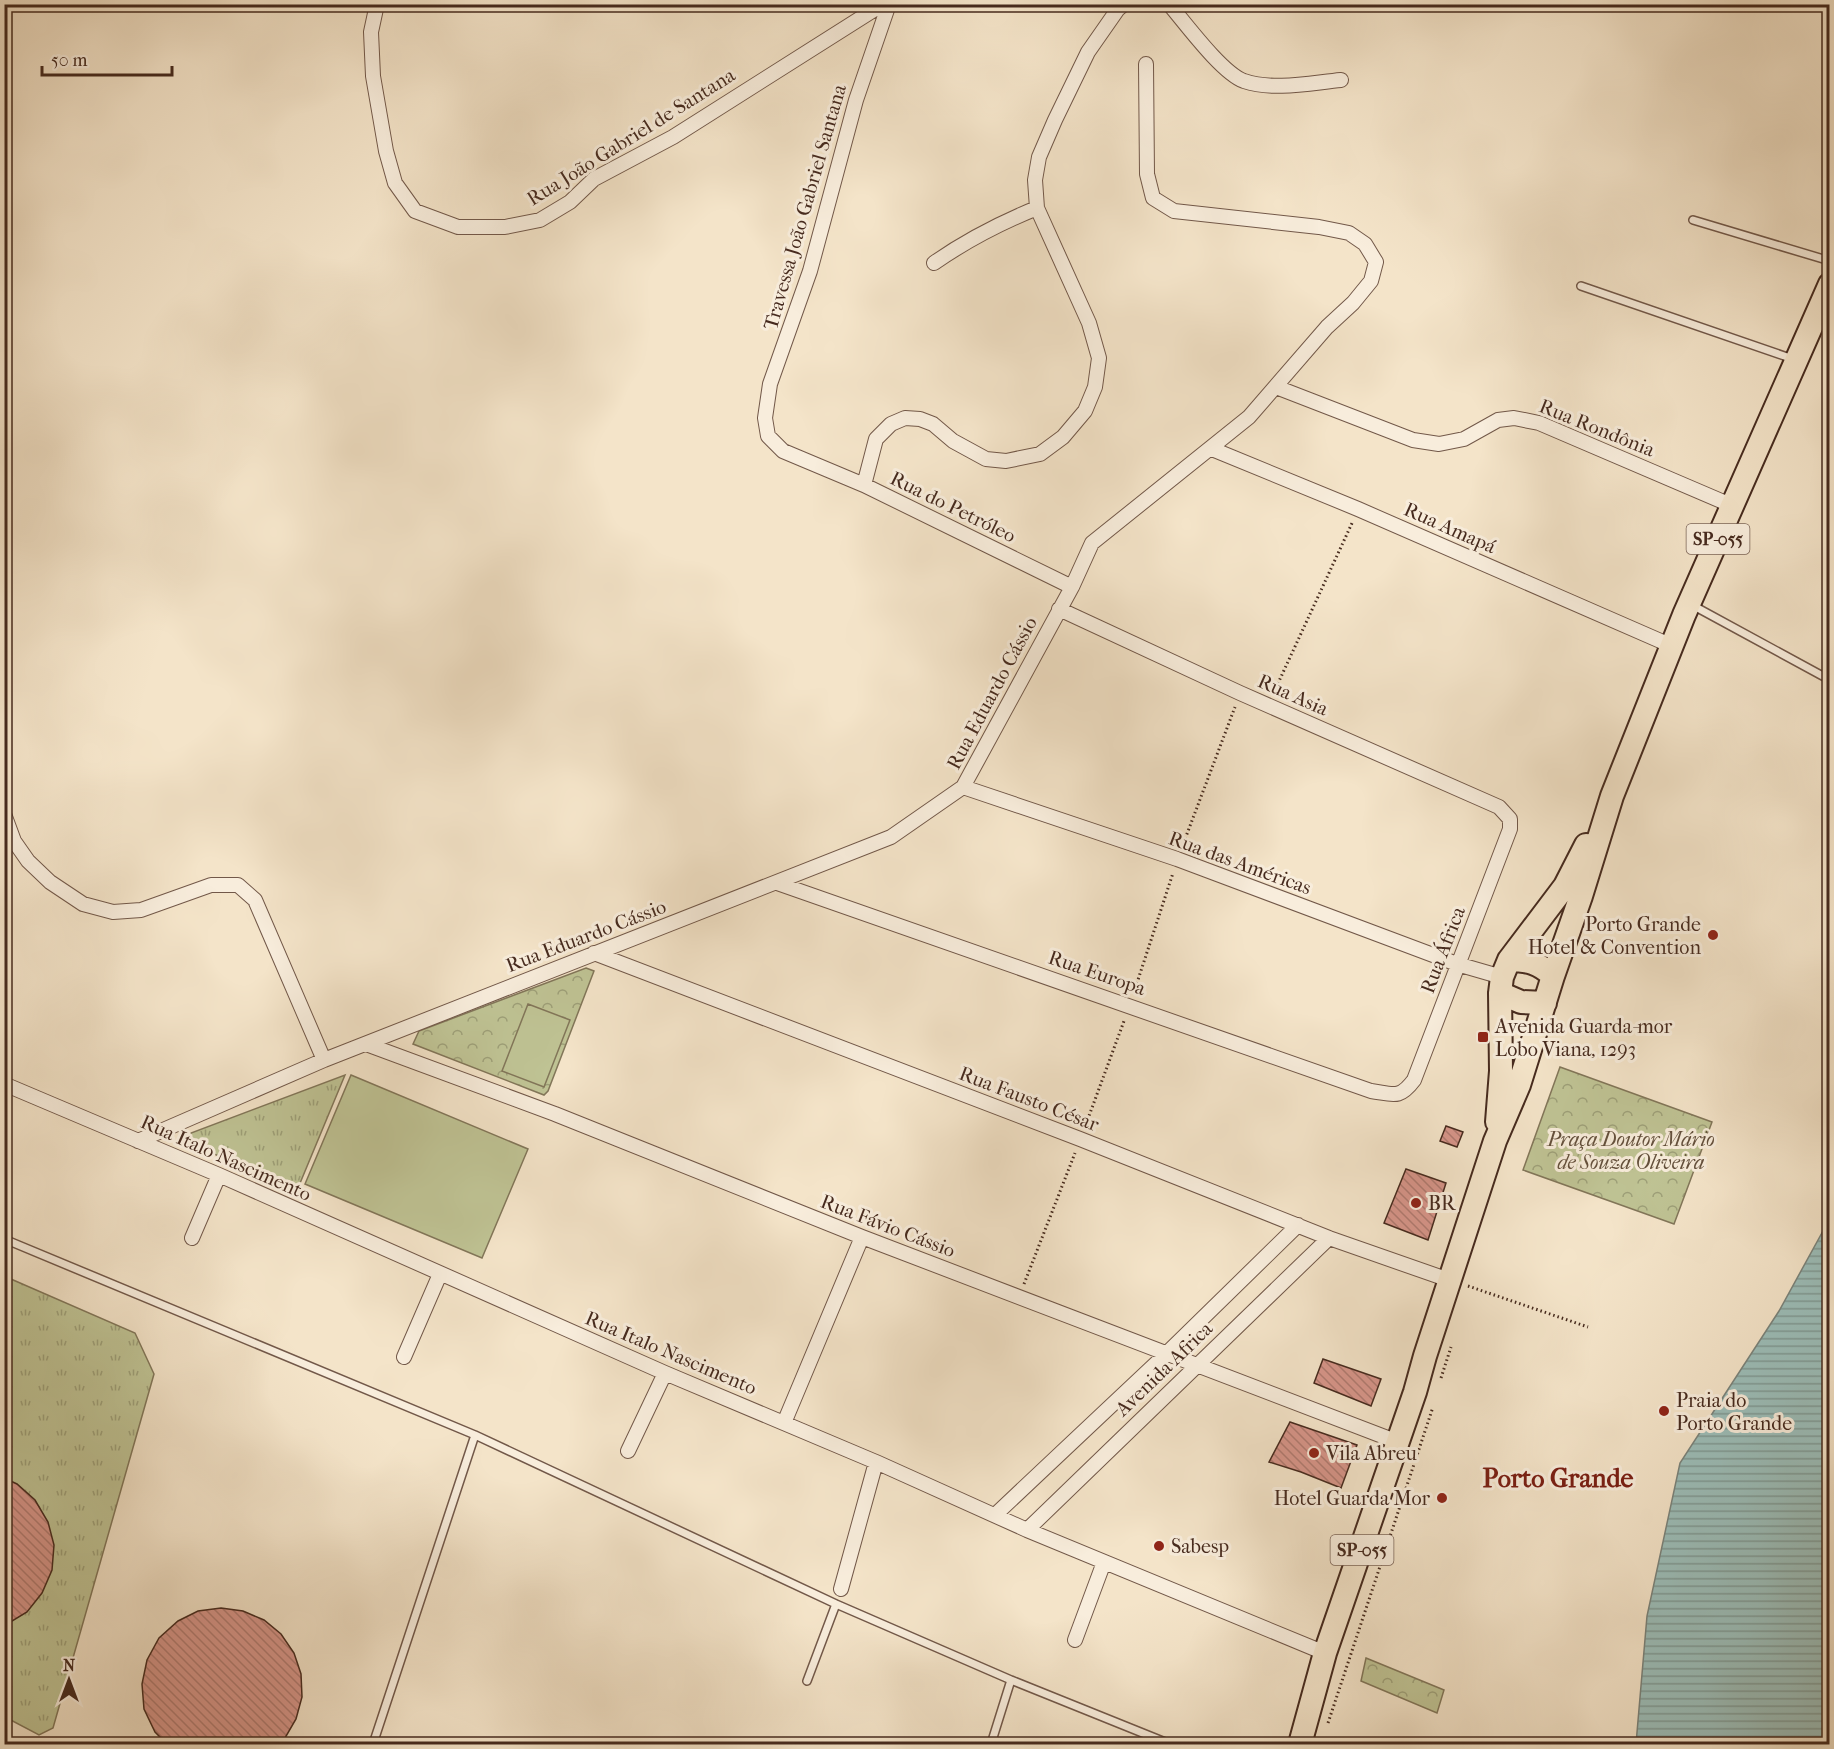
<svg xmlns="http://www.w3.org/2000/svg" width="1834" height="1749" viewBox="0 0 1834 1749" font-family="'IM FELL French Canon',serif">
<defs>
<pattern id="grass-tufts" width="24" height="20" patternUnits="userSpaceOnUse" patternTransform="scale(1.5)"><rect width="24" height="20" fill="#bfc394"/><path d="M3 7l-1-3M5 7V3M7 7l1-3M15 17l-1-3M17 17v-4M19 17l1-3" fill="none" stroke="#9d9f78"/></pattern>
<pattern id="park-crowns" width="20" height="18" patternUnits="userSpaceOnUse" patternTransform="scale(1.5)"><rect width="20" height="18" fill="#bfc394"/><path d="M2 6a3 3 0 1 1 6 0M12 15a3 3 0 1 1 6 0" fill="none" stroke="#9d9f78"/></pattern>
<pattern id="water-rules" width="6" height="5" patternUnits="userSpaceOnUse" patternTransform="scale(1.5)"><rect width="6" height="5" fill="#9cbeb9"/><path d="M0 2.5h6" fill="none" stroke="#819b96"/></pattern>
<pattern id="building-back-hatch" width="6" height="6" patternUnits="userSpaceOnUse" patternTransform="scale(1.5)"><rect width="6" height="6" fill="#d7958a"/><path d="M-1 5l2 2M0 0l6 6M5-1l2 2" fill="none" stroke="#b07a70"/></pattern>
</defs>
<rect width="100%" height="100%" fill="#f4e4c9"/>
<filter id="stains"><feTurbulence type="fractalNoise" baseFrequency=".00333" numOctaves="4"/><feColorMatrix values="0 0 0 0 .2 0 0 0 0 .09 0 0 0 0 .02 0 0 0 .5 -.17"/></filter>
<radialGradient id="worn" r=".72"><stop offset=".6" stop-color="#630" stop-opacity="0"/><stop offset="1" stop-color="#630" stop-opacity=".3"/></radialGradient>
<path fill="url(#grass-tufts)" stroke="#827659" stroke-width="1.5" d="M345,1075L298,1188L187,1143L191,1133Z
M4,1276L135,1333L154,1374L53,1728L39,1735L5,1717Z"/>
<path fill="url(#park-crowns)" stroke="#827659" stroke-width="1.5" d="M586,968L594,971L548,1091L544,1095L413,1044L419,1031Z
M1560,1067L1712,1122L1674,1224L1523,1170Z
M1366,1658L1444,1690L1437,1713L1361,1681Z"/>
<path fill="#bfc394" stroke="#827659" stroke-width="1.5" d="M528,1004L570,1020L544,1087L502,1071Z
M351,1075L528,1149L482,1258L305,1184Z"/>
<path fill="url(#water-rules)" stroke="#7a837b" stroke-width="1.5" d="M1829,1220V1744H1636L1647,1616L1680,1463L1779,1311Z"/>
<path fill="url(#building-back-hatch)" stroke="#462a1e" stroke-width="1.5" d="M1446,1126L1463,1132L1457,1147L1440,1141Z
M1406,1169L1446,1183L1428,1240L1384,1223Z
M1323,1359L1381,1379L1371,1406L1314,1383Z
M1290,1422L1357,1445L1341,1488L1301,1472L1269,1462Z
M4,1478L17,1484L35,1500L48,1522L54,1545L52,1570L42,1593L27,1612L4,1626Z
M221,1608L243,1611L264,1620L281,1634L294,1653L301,1674L302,1697L296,1719L285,1738L277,1744H167L155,1732L144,1709L142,1684L147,1660L159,1638L178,1621L198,1611Z"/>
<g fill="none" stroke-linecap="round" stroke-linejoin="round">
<g stroke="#725849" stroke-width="10">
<path id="lane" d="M1693,220L1830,261
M1581,286L1793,359
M1692,605L1830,680
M4,1239L475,1435L836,1604L1011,1680L1170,1744
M807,1681L836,1604
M373,1744L475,1435
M991,1744L1011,1680"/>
</g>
<g stroke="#725849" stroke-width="16">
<path id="street" d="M377,4L371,32L373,76L386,151L395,183L415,211L458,227H505L540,220L570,202L594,179L673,137L883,4
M889,4L856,100L810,271L770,384L765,418L768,436L783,451L864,485L1072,587
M1169,4C1186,24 1222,73 1244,81C1274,91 1310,83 1341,80
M934,263C967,240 1000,223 1037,208
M1276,387L1413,440L1439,444L1464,439L1498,420L1514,418L1539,423L1733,506
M1212,449L1358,509L1672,646
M864,485L876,439L891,424L905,418L920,419L933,424L953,441L986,459L1006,461L1040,454L1063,437L1085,411L1095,387L1099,358L1089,323L1037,208L1035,180L1039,157L1055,120L1088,52L1118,9L1124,4
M963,787L1177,859L1457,964L1502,977
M4,814L14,841L28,861L50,882L83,904L113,912L141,910L211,885H238L255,900L324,1060
M777,883L1371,1091C1393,1094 1399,1100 1414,1080L1510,829V819L1499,807L1240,693L1059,609
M594,953L1080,1139L1329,1238L1449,1280
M366,1044L555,1114L862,1237L1398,1442
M4,1084L219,1175L665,1373L876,1462L1027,1530L1325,1653
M138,1141L324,1060L891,837L963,787L1072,587L1092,543L1249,417L1327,327L1353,303L1371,281L1376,262L1365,244L1349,233L1319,227L1174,211L1153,198L1147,174L1146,64
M192,1238L219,1175
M404,1357L440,1274
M784,1423L862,1237
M628,1451L665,1373
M995,1515L1167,1353L1298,1225
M1027,1530L1329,1238
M841,1589L876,1462
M1075,1640L1104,1562"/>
</g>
<g stroke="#462a1e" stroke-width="26">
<path id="primary" d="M1509,960C1528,960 1539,963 1553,976
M1500,993L1521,1002L1545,1003
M1497,1122L1501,1071L1500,993L1502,977L1509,960L1565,886L1586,845
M1300,1744L1325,1653L1415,1392L1425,1356L1495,1141L1519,1085L1553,976L1581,896L1612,796L1684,615L1830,284"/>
</g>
<path stroke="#462a1e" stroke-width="3" stroke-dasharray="1.5 3" stroke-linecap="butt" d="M1274,692L1353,521
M1182,847L1235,707
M1134,992L1173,873
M1086,1124L1124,1021
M1024,1284L1075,1153
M1468,1286L1588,1327
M1441,1378L1451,1347
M1328,1723L1433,1407"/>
<use href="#lane" stroke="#f8eddc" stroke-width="7"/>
<use href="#street" stroke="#f8eddc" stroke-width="14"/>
<use href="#primary" stroke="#f4e4c9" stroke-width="22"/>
</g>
<g fill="#8f2418" stroke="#f8eddc" stroke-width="2">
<circle cx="1713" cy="935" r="6"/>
<rect x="1477" y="1031" width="12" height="12" rx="3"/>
<circle cx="1416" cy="1203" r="6"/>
<circle cx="1664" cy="1411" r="6"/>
<circle cx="1314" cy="1453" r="6"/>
<circle cx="1442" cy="1498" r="6"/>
<circle cx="1159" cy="1546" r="6"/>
</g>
<g text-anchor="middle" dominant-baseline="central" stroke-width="6" stroke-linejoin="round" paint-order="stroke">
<g fill="#f8eddc" stroke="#7b6457" stroke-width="1.5">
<rect x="1686.5" y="524" width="63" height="30" rx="4.5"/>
<rect x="1330.5" y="1535" width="63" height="30" rx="4.5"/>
</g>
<g font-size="18" font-weight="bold" fill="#462a1e">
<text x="1718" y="539">SP-055</text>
<text x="1362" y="1550">SP-055</text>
</g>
<g font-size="20" fill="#462a1e" stroke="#f8eddc">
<text transform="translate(631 137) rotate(-32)">Rua João Gabriel de Santana</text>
<text transform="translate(805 207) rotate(-74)">Travessa João Gabriel Santana</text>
<text transform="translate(1597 428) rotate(22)">Rua Rondônia</text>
<text transform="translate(953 507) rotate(26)">Rua do Petróleo</text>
<text transform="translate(1450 528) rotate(24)">Rua Amapá</text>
<text transform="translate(992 693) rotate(-62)">Rua Eduardo Cássio</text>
<text transform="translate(1293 695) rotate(24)">Rua Asia</text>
<text transform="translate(1240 863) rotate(20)">Rua das Américas</text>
<text transform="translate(586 936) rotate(-21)">Rua Eduardo Cássio</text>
<text transform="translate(1443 950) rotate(-69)">Rua África</text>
<text transform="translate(1097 973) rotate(19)">Rua Europa</text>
<text transform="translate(1029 1099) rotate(21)">Rua Fausto César</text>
<text transform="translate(226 1158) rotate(24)">Rua Italo Nascimento</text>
<text transform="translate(888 1226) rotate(21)">Rua Fávio Cássio</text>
<text transform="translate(671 1353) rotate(23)">Rua Italo Nascimento</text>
<text transform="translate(1164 1369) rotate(-44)">Avenida Africa</text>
</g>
<g font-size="20" fill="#462a1e" stroke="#f8eddc" text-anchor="start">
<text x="1701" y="924" text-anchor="end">Porto Grande<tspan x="1701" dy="23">Hotel &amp; Convention</tspan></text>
<text x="1495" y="1026">Avenida Guarda-mor<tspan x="1495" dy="23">Lobo Viana, 1293</tspan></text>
<text x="1428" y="1203">BR</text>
<text x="1676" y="1400">Praia do<tspan x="1676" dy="23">Porto Grande</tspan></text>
<text x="1326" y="1453">Vila Abreu</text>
<text x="1430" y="1498" text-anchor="end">Hotel Guarda Mor</text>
<text x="1171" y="1546">Sabesp</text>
</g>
<g font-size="20" font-style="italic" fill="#64503c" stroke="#f8eddc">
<text x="1631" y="1139">Praça Doutor Mário<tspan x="1631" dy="23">de Souza Oliveira</tspan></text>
</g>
<g font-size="26" font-weight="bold" fill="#7a1f14" stroke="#f8eddc">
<text x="1558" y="1478">Porto Grande</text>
</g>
</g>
<rect width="1834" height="1749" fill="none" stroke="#f4e4c9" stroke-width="24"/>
<rect x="6" y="6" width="1822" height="1737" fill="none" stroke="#462a1e" stroke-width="3"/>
<rect x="12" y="12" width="1810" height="1725" fill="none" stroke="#462a1e" stroke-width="1.5"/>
<g transform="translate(69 1680)" stroke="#f8eddc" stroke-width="4.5" paint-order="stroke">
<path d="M0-4.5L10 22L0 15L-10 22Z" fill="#462a1e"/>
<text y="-9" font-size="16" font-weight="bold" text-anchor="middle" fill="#462a1e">N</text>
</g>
<path d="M42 66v9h130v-9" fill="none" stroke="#462a1e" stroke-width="3"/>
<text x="51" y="66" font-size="18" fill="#462a1e" stroke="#f8eddc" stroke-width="4.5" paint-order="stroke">50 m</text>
<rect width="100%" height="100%" filter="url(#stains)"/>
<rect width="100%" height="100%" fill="url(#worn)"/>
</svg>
